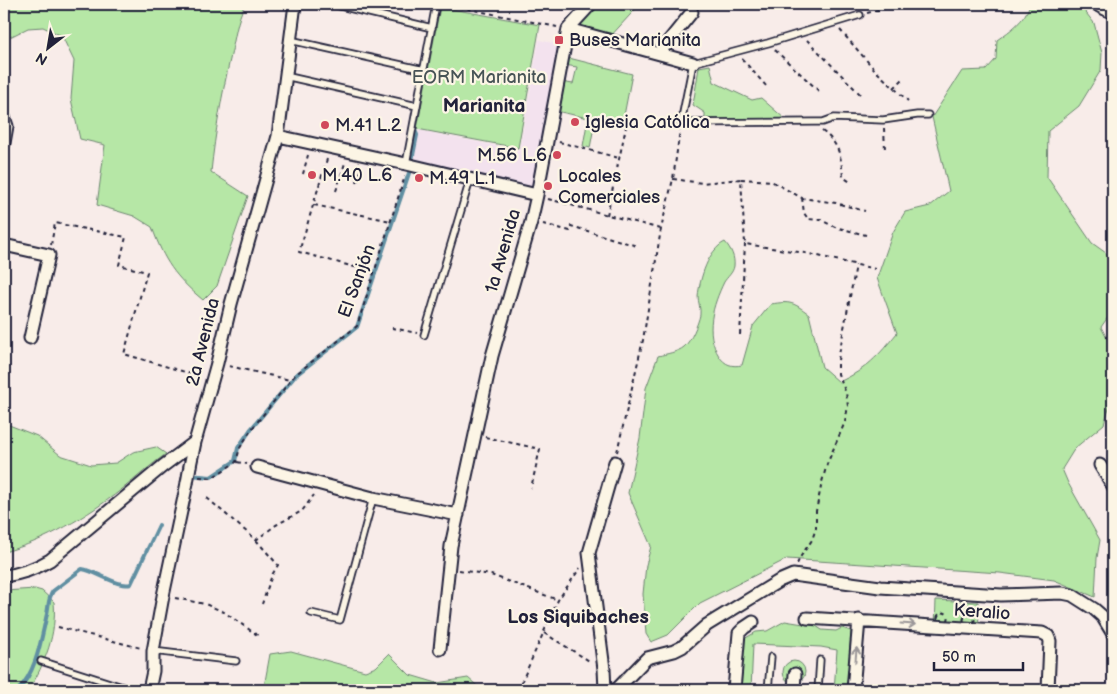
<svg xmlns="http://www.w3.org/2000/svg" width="1117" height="694" viewBox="0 0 1117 694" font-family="'Balsamiq Sans',sans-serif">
<rect width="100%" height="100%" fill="#f8ece9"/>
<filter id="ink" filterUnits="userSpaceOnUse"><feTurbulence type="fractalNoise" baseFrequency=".02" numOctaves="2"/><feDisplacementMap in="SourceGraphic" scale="10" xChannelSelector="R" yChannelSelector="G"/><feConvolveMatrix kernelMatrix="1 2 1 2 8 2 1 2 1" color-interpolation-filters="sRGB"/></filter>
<g filter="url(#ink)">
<path fill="#f3e2ee" d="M539,40L562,45L536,188L414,160L419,130L519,150Z"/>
<path fill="#b6e7a6" stroke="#6c8470" d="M4,4H245C237,20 235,38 231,55C222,94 215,133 211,172L248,196L217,286L203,300C175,277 164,261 152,227L134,216L97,205L105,145L80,139L71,99L74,61L62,36L43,27L28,28L4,40Z
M593,4H640L609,38L571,28Z
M1030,4H1079L1094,23L1102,53L1101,70L1079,106L1048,131L1047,177L1092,243L1113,258V310L1101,327L1113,350V395L1104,424L1075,448L1062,469L1068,483L1100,540L1097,558L1095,597L1054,580L1000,573L787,559L700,603L668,635L651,642L646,634L643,594L646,565L651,546L628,493L640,438L646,388L658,356C666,354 678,352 684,347C691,341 698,324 700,315C701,309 698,302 698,296C700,278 708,250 725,242C731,249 735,257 734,266C733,273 727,277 724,282C713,305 704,332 719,356C725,365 732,367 742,365L753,326L771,304C790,301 793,302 809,314L822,367L839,382C867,369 878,356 897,333L877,278L893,232L905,212L930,206L949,191L932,117L962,71L986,70L996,59L997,40C1011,30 1025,21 1030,4Z
M440,7L540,25L518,148L417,129Z
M565,57L632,74L622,126L595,121L590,148L583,146L588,118L556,111L561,82L573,84L577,67L564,65Z
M710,65L714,82L752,100L761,98L785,119H705V113L693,105L699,67Z
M4,423L37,436L60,455L91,465L116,463L133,452L156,447L166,454C150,465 137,478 121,490C87,516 46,541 4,552Z
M35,589L42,591L54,602C57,634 45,663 29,690H4V591Z
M936,600L978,602L979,628L935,627Z
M785,621L816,626L822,630L836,631L842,628L851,631L847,690H834L837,650L821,647L753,644L751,690H740L744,639L756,632L767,631Z
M291,651L365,671L376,667L389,654L410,675L437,683L468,678L482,690H258L264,687L270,654Z
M783 672a11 11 0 1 1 22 0a11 11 0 1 1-22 0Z"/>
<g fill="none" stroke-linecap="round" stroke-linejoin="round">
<path stroke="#608fa2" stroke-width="4" d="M190,475L211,477L235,461L238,448L251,429L296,375L357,327L410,170L417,135L415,130
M18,690C37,671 41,639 47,614C49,605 48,598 53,591L82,569C97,571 118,588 131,584L159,525"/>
<g stroke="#22223b" stroke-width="9">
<path id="lane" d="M332,4L432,28
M860,15L768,43L693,63L681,123L814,122H823L834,118L883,120L917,115H928
M290,40L424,70
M285,76L417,106
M406,164L436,4
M424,335L470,180
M311,613L340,620L373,498
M153,651L236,661
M41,661L132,690
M768,690L771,657
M818,690L820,660"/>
</g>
<g stroke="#22223b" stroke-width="15">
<path id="street" d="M1099,6L1113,13
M568,29L693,63
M659,53L692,12
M4,117L7,126L4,143
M278,136L406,164L537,195
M4,245L49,255L30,338
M1100,465L1113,486
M190,466L195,442L217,363L231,304L278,136L295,4
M257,467L373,498L458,515
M4,576C22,574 35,569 50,560L163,466L195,442
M807,618L1042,633L1048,636L1050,641L1048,690
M440,649L451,546L492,356L531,222L537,195L568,29L591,4
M149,690L153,671V651L163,596L187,483
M605,690L604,669L589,553L615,462
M616,690L647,658L674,651L682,647L707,625L779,581L793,575L880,587L1001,595L1062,593L1072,595L1094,609L1102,616L1113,634
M734,690L739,633L744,628L753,622
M794,690L795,674
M853,690L859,620"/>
</g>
<path stroke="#22223b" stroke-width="2" stroke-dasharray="4 4" stroke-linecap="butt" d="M444,4L557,27
M867,13L901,4
M840,30L876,71L908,101
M807,40L860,94
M775,50L821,93
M742,59L768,88
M894,88L904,78
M884,128L885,150
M822,131C840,144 841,157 843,177L852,183
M559,142L619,158
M327,159L299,252L373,272
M303,174L308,155
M673,179L702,183L741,179L745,244L805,253L875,269
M741,179L771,181L802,198L836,203L865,211
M357,182L361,167
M336,191L345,163
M802,198L804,213L808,219L821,220L835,227L866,235
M548,199L661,229
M314,205L391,221
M607,215L626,127
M543,224L570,231L571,226L637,246
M51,245L55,223L126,237L119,265L147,272L124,354L202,377
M392,328L417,333
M740,335L745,244
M229,366L290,380
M485,437L540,449L531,488
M617,452L643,340L661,229L673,179L680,130
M237,462L247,464
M199,477L212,478L236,462L240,448L251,430L295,375L357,326L405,176
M207,498L256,540L276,525L302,511L314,495
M256,540L278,565L272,575L262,604
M797,564L801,556L812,540L816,528V511L822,482L827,464L845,422L848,406L846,393L838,374V360L856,265
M459,570L491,575L558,600
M175,598L205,604L224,612L260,637
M937.5 618a5.5 5.5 0 1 1 11 0a5.5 5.5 0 1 1-11 0Z
M963.5 620a5.5 5.5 0 1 1 11 0a5.5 5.5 0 1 1-11 0Z
M58,627L141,648
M544,633L591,662
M518,690L558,600L580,568"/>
<use href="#lane" stroke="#fcf5e5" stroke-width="5.5"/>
<use href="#street" stroke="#fcf5e5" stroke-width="11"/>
<g stroke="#22223b" stroke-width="15" stroke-linecap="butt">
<path id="street-bridge" d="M187,483L190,466"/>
</g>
<use href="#street-bridge" stroke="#fcf5e5" stroke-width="11"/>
</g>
<defs><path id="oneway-shaft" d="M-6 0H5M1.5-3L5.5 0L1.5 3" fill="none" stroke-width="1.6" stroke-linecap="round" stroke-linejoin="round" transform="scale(1.25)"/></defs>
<g stroke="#9a9698">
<use href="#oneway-shaft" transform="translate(908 624) rotate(4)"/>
<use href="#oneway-shaft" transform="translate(856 655) rotate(-85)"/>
</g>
</g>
<g fill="#d1495b" stroke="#fcf5e5" stroke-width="2">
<rect x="554" y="35" width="10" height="10" rx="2.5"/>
<circle cx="575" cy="122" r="5"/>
<circle cx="325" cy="125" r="5"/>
<circle cx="557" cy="155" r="5"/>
<circle cx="312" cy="175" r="5"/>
<circle cx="419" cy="178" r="5"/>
<circle cx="548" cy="186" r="5"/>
</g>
<g text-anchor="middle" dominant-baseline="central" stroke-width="4.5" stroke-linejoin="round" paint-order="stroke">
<g font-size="18" fill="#22223b" stroke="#fcf5e5" text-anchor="start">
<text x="569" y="40">Buses Marianita</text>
<text x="585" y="122">Iglesia Católica</text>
<text x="335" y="125">M.41 L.2</text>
<text x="547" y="155" text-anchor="end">M.56 L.6</text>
<text x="322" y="175">M.40 L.6</text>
<text x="558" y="176">Locales<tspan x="558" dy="21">Comerciales</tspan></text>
<text x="429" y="178">M.49 L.1</text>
</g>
<g font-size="18" fill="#475356" stroke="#fcf5e5">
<text x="479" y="77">EORM Marianita</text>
</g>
<g font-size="18" fill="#22223b" stroke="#fcf5e5">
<text transform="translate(503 251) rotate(-74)">1a Avenida</text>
<text transform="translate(357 281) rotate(-70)">El Sanjón</text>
<text transform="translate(203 342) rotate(-76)">2a Avenida</text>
<text transform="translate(982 612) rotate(4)">Keralio</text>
</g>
<g font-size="19" font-weight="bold" fill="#22223b" stroke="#fcf5e5">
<text x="484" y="106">Marianita</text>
<text x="578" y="617">Los Siquibaches</text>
</g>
</g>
<rect width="1117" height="694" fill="none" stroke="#fcf5e5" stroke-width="20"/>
<rect x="10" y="10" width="1097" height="674" fill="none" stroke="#22223b" stroke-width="2" filter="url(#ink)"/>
<g transform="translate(48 48) rotate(211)" stroke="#fcf5e5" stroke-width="4" paint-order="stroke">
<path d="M0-4L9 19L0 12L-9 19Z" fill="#22223b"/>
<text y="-8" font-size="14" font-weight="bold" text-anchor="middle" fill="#22223b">N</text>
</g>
<path d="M934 662v8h89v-8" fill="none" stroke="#22223b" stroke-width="2.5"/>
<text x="942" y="662" font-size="15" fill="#22223b" stroke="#fcf5e5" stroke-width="4" paint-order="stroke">50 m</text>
</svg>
